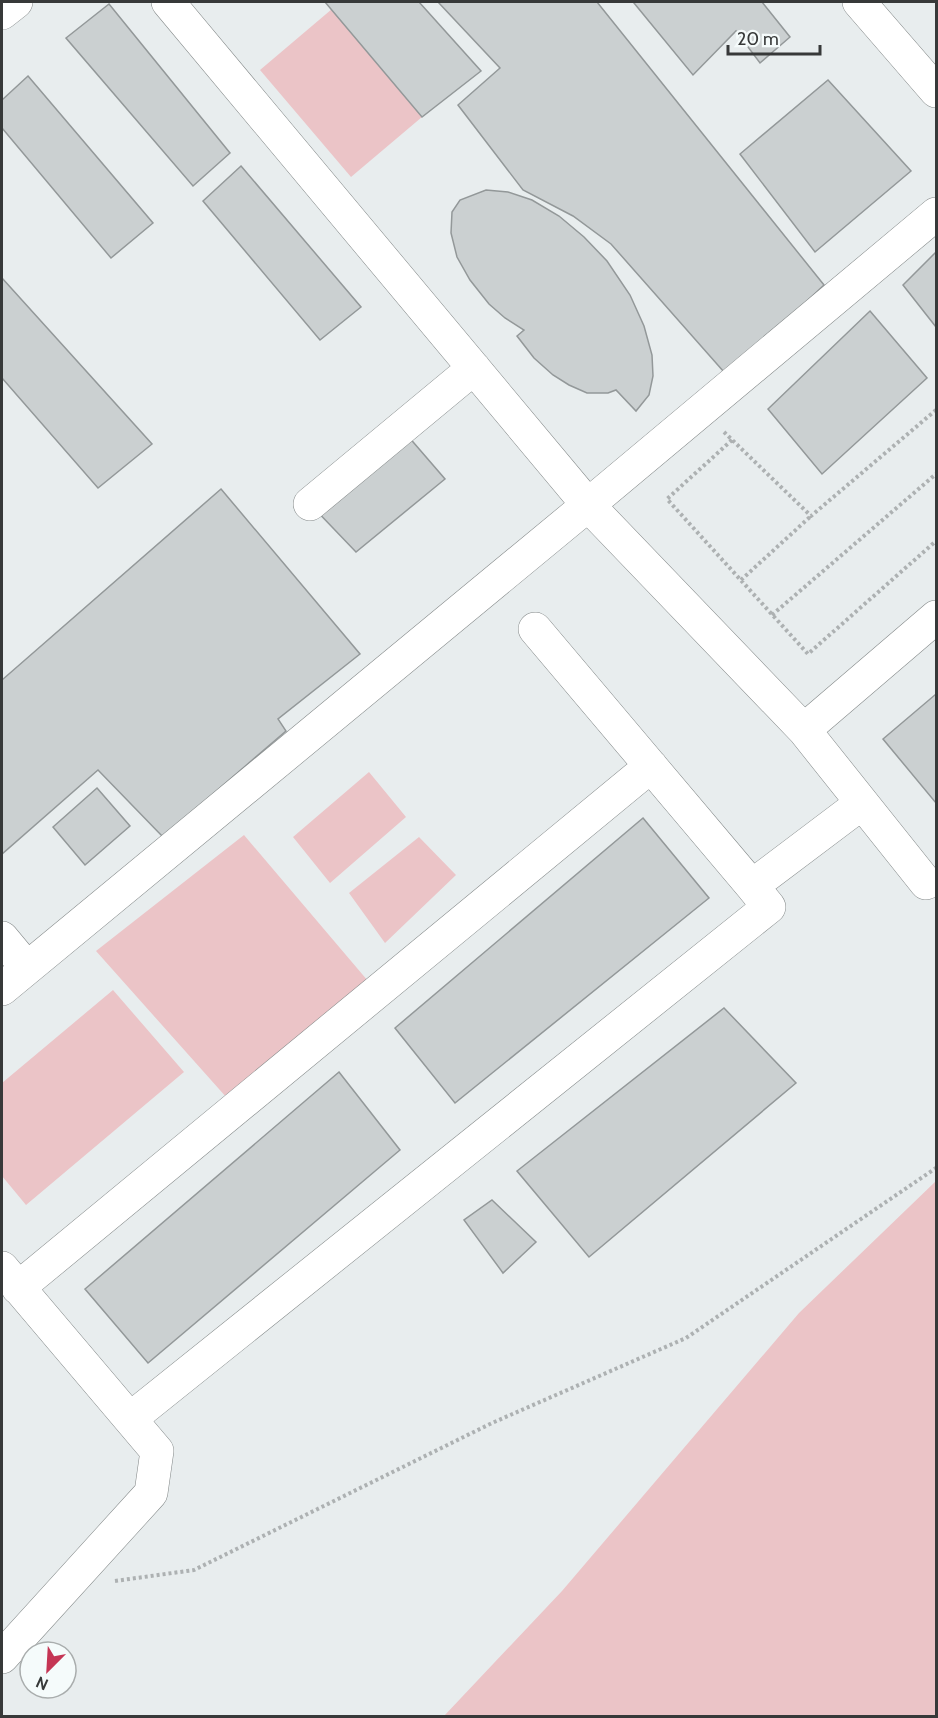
<svg xmlns="http://www.w3.org/2000/svg" width="938" height="1718" viewBox="0 0 938 1718" font-family="Cabin,sans-serif">
<rect width="100%" height="100%" fill="#e8edee"/>
<path fill="#ebc4c7" d="M332,9L422,117L351,177L260,70Z
M369,772L406,817L330,883L293,837Z
M244,835L368,981L227,1098L96,951Z
M419,837L456,875L385,943L349,893Z
M113,990L184,1072L26,1205L2,1176V1083Z
M936,1181V1716H444L562,1591L799,1313Z"/>
<path fill="#cbd0d1" stroke="#939899" stroke-width="1.5" d="M325,2H419L481,71L422,117Z
M438,2H597L824,285L755,350L724,372L611,244L573,216L523,190L458,105L500,68Z
M635,2H762L790,37L760,63L736,31L693,75L634,3Z
M109,4L230,153L193,186L66,38Z
M28,76L153,223L111,258L2,128V100Z
M828,80L911,171L815,252L740,154Z
M241,166L361,307L320,340L203,201Z
M486,190L508,192L532,200L559,216L584,237L607,261L630,295L644,326L652,355L653,376L649,395L636,411L616,390L608,393H587L569,385L553,375L534,358L517,336L524,330L505,318L489,304L470,280L457,257L451,233L452,212L460,200Z
M936,252V327L903,285Z
M2,278L152,444L98,488L2,378Z
M870,311L927,378L822,474L768,409Z
M401,428L445,479L356,552L310,504Z
M221,489L360,654L278,719L286,731L163,837L98,770L2,854V680Z
M936,694V803L883,739Z
M97,788L130,826L85,865L53,827Z
M643,818L709,898L455,1103L395,1028Z
M724,1008L796,1083L589,1257L517,1171Z
M339,1072L400,1150L148,1363L85,1289Z
M492,1200L536,1242L503,1273L464,1220Z"/>
<g fill="none" stroke-linecap="round" stroke-linejoin="round">
<g stroke="#848989" stroke-width="34">
<path id="minor" d="M168,2L588,505L804,730L936,617
M859,2L936,91
M2,13L16,2
M310,504L474,368
M535,629L752,886L862,803
M804,730L926,883
M2,938L27,968
M2,989L588,505L936,214
M2,1268L157,1451L151,1493L2,1657
M18,1288L651,766
M130,1419L769,907L752,886"/>
</g>
<path stroke="#adb1b2" stroke-width="4" stroke-dasharray="3 3" stroke-linecap="butt" d="M724,432L811,516L936,410
M732,440L667,499L808,654L936,541
M741,580L811,516
M772,615L936,474
M115,1581L194,1570L492,1423L686,1338L936,1168"/>
<use href="#minor" stroke="#fff" stroke-width="33"/>
</g>
<rect width="938" height="1718" fill="none" stroke="#373939" stroke-width="6"/>
<g transform="translate(48 1670) rotate(204)"><circle r="28" fill="#f5fbfb" stroke="#a9adad" stroke-width="1.5"/>
<path d="M0-4.5L10 22L0 15L-10 22Z" fill="#c53554"/>
<text y="-9" font-size="16" font-weight="bold" text-anchor="middle" fill="#373939">N</text>
</g>
<path d="M728 45v9h92v-9" fill="none" stroke="#373939" stroke-width="3"/>
<text x="737" y="45" font-size="18" fill="#373939" stroke="#f5fbfb" stroke-width="4.5" paint-order="stroke">20 m</text>
</svg>
